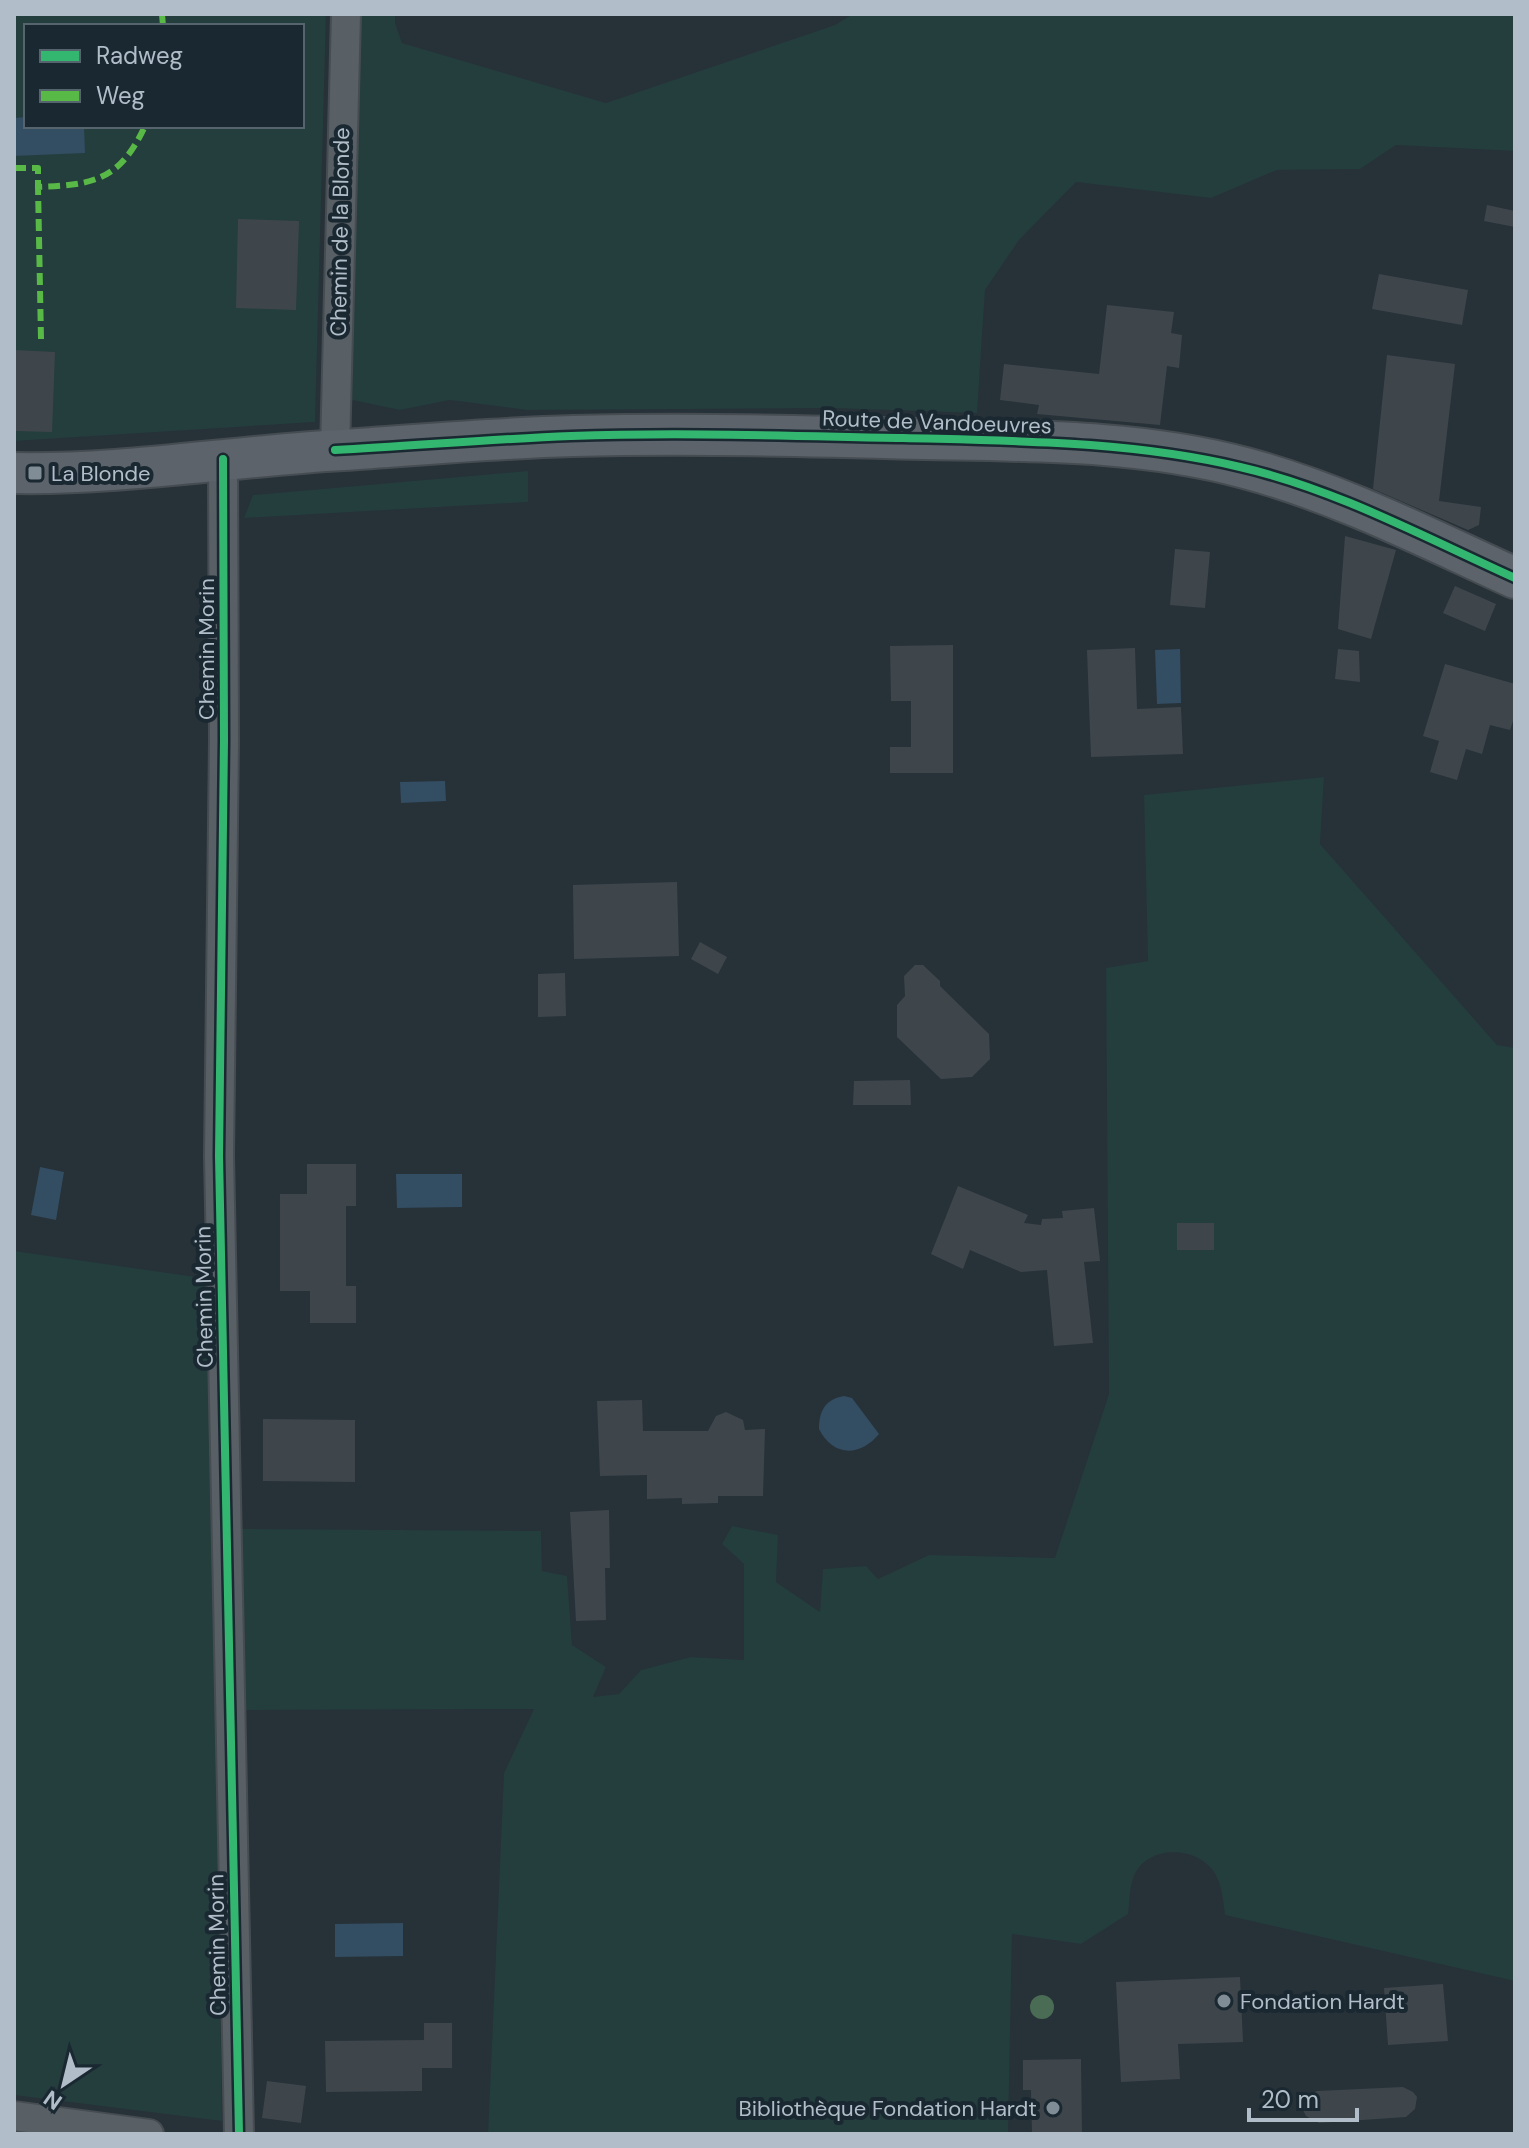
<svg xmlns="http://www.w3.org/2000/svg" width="1529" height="2148" viewBox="0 0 1529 2148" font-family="'DM Sans',sans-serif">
<rect width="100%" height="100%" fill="#273138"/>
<path fill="#243d3d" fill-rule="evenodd" d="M14,14H326L315,422L14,441ZM26,26H302V126H26Z
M361,14H395V23L402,43L606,103L835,25L853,14H1515V151L1396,145L1360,169L1277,170L1211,198L1076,182L1019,240L985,290L977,413L831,408L527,410L450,400L400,410L352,400Z
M528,471V502L244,518L253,495Z
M1324,777L1320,844L1497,1045L1515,1048V1981L1225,1915C1223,1900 1222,1885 1214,1872C1196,1845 1147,1845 1134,1876C1129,1888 1130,1902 1128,1914L1081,1944L1012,1934L1008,2134H488L504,1773L534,1709L244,1710L241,1529L541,1531L542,1571L567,1576L572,1645L606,1667L593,1697L619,1694L641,1670L691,1657L744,1660V1564L722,1544L732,1526L778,1535L776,1582L820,1612L823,1569L866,1566L878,1579L929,1555L1055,1558L1109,1394L1106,968L1148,961L1144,795Z
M14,1251L210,1279L222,2121L14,2095Z"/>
<path fill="#334d62" d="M26,117V126H84L85,153L14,156V118Z
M1180,649L1181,703L1157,704L1155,650Z
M445,781L446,801L401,803L400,782Z
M40,1167L64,1172L56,1220L31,1215Z
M396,1174H462V1207L397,1208Z
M844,1396L852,1398L879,1434C860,1457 833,1457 819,1429C819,1410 826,1399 844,1396Z
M403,1923V1956L335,1957V1924Z"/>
<path fill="#3e464c" d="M1487,205L1515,211V227L1484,221Z
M238,219L299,221L296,310L236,308Z
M1379,274L1468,290L1462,325L1372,309Z
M1107,305L1174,312L1171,333L1182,335L1179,368L1167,366L1160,425L1037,414L1039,405L1000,400L1004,364L1099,374Z
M14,350L55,352L52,432L14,431Z
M1387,355L1455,364L1439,501L1481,507L1479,525L1468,530L1373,489Z
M1345,536L1396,550L1371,639L1338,629Z
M1175,549L1210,552L1205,608L1170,605Z
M1455,586L1496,604L1485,631L1443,613Z
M953,645V773H890V747H911V701H891L890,646Z
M1135,648L1137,709L1181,707L1183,754L1091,757L1087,650Z
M1338,649L1359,651L1360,682L1335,679Z
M1445,664L1515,684V715L1510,730L1490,725L1482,754L1466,749L1457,780L1430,772L1439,741L1423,736Z
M677,882L679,956L574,959L573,885Z
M700,942L727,957L718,974L691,959Z
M915,965H923L940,981V986L989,1034L990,1059L972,1077L941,1079L897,1037V1005L905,996L904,976Z
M565,973L566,1016L538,1017V974Z
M910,1080L911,1105H853L854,1081Z
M307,1164H356V1206H346V1286H356V1323H310V1291H280V1194H307Z
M958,1186L1028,1215L1024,1223L1041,1225L1042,1219L1063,1218L1062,1211L1094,1208L1100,1261L1084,1262L1093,1343L1054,1346L1047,1270L1021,1272L970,1250L963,1269L931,1254Z
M1177,1223H1214V1250H1177Z
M642,1400L643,1431H708L716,1416L726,1412L743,1420L745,1430L765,1429L763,1496H718V1503L682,1504V1498L647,1499V1475L600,1476L597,1401Z
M263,1419L355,1420V1482L263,1481Z
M609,1510L610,1568H605L606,1620L576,1621L570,1512Z
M1240,1977L1243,2042L1178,2044L1180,2079L1121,2082L1116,1982Z
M1443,1984L1448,2041L1388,2045L1384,1988Z
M424,2023H452V2068H422V2091L326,2092L325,2041L424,2040Z
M1081,2059L1082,2134H1032L1031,2090H1023V2060Z
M267,2081L306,2086L301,2123L262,2118Z
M1403,2087L1413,2092L1417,2097L1415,2109L1406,2117L1319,2123L1306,2116L1303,2110L1306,2097L1317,2091Z"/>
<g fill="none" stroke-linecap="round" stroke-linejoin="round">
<g stroke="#464d52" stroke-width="32">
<path id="minor" d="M335,450L346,14
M223,459L224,740L219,1156L239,2134
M14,2116L149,2134"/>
</g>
<g stroke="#464d52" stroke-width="44">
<path id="secondary" d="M14,473C124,475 233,456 343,450C419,445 496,438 573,436C690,433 808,436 925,439C1031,441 1142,440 1245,468C1339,493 1427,538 1515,578"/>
</g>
<use href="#minor" stroke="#585f65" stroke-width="28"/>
<use href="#secondary" stroke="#5c636a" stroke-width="40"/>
<path stroke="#58b947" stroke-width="6" stroke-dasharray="12 6" stroke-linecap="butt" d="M162,14L163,26
M14,168H38V187
M41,339L38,187C94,185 120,180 145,126"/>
<g stroke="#1a2832" stroke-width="13">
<path id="cycleway" d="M335,450C413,446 492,439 571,436C681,432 793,436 903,438C1016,441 1130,441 1240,467C1336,489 1426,538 1515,578
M223,459L224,740L219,1156L239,2134"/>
</g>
<use href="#cycleway" stroke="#33b770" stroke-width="8"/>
</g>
<circle fill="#4a6c54" cx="1042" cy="2007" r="12"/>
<g fill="#818d96" stroke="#1a2832" stroke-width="3">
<rect x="27" y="465" width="16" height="16" rx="4"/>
<circle cx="1224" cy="2001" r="8"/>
<circle cx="1053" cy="2108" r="8"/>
</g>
<g text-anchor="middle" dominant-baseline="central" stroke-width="8" stroke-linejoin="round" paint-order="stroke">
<g font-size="22" fill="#b1bec9" stroke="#1a2832">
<text transform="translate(340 232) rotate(-89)">Chemin de la Blonde</text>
<text transform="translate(937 422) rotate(2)">Route de Vandoeuvres</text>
<text transform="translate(206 649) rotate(-90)">Chemin Morin</text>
<text transform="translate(204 1297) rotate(-91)">Chemin Morin</text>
<text transform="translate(217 1945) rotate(-91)">Chemin Morin</text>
</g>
<g font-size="22" fill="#b1bec9" stroke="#1a2832" text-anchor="start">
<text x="51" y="473">La Blonde</text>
<text x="1240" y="2001">Fondation Hardt</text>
<text x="1037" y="2108" text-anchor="end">Bibliothèque Fondation Hardt</text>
</g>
</g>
<rect width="1529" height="2148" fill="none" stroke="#b1bec9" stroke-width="32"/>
<rect x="24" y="24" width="280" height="104" fill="#1a2832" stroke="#56646e" stroke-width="2"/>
<rect x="40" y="50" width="40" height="12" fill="#33b770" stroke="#56646e" stroke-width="2"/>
<text x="96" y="64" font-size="24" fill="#b1bec9">Radweg</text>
<rect x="40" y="90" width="40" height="12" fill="#58b947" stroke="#56646e" stroke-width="2"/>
<text x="96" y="104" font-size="24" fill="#b1bec9">Weg</text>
<g transform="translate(64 2084) rotate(215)" stroke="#1a2832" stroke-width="6" paint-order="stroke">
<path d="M0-6L14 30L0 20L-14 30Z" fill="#b1bec9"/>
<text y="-12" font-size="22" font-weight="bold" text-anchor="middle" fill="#b1bec9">N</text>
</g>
<path d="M1249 2108v12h108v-12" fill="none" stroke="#b1bec9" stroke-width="4"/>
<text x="1261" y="2108" font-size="24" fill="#b1bec9" stroke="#1a2832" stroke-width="6" paint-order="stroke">20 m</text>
</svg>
